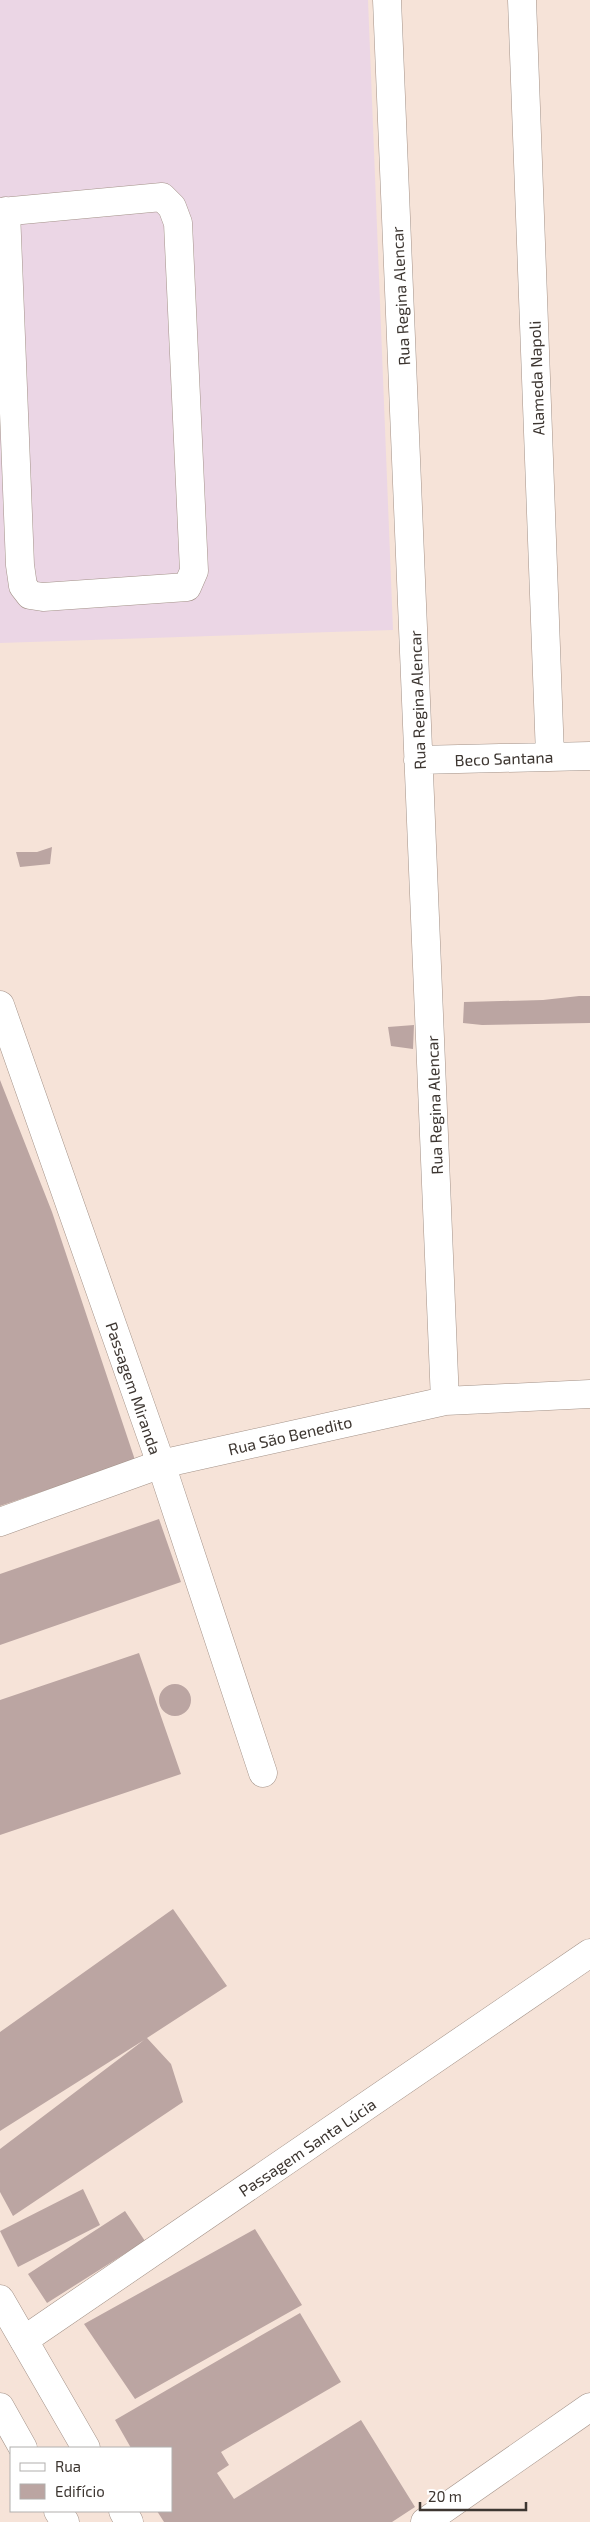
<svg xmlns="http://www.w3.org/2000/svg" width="590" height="2522" viewBox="0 0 590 2522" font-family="'Exo 2',sans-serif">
<rect width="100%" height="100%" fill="#f6e3d8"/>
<path fill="#ebd6e5" d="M0,0H368L393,630L0,643Z"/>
<path fill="#bba5a2" d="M52,847L50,864L20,867L16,852H37Z
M579,996H590V1023L482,1025L463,1023L464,1002L543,1000Z
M414,1025L413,1049L391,1046L388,1027Z
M0,1080L52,1212L135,1460L0,1506Z
M159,1519L181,1582L0,1645V1574Z
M139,1653L181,1774L0,1835V1700Z
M159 1700a16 16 0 1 1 32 0a16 16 0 1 1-32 0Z
M173,1909L227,1986L147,2038L171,2064L183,2102L13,2216L0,2192V2149L144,2040L0,2131V2032Z
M83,2189L100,2225L18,2267L0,2231Z
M125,2211L145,2241L47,2303L28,2274Z
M255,2229L302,2305L135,2399L84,2324Z
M300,2313L341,2382L221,2452L229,2465L217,2473L234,2499L361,2420L415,2507L392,2522H164L157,2511H171V2448H131L115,2420Z"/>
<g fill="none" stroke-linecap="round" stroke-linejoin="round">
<g stroke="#a39288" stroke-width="29">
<path id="minor" d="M387,0L445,1401
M522,0L550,756
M0,212L162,197L172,207L178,223L194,571L187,587L43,597L30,595L23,586L20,565L6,211
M418,760L590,756
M0,1005L161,1464L263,1773
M0,1522L161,1464L445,1401L590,1394
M24,2340L590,1953
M425,2522L590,2407"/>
</g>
<g stroke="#a39288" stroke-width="29">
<path id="major" d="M0,2299L86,2448
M0,2407L23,2448
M58,2511L65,2522
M123,2511L129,2522"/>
</g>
<use href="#minor" stroke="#fff" stroke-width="28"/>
<use href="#major" stroke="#fff" stroke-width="28"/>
</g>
<g text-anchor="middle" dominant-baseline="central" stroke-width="4" stroke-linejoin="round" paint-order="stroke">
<g font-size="16" fill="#3d3631" stroke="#fff">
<text transform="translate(400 296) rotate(-93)">Rua Regina Alencar</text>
<text transform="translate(536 378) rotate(-92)">Alameda Napoli</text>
<text transform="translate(417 700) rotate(-92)">Rua Regina Alencar</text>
<text transform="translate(504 758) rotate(-2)">Beco Santana</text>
<text transform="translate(434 1105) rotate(-92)">Rua Regina Alencar</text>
<text transform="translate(134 1388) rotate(71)">Passagem Miranda</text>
<text transform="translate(290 1435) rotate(-13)">Rua São Benedito</text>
<text transform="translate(307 2147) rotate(-34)">Passagem Santa Lúcia</text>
</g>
</g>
<rect x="10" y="2447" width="162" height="65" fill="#ffffff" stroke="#b1afad"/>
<rect x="20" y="2463" width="25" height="8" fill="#ffffff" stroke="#b1afad"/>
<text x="55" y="2472" font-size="15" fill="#3d3631">Rua</text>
<rect x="20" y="2484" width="25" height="15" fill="#bba5a2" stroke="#b1afad"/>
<text x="55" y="2497" font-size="15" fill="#3d3631">Edifício</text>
<path d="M420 2502v8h106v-8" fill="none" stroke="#3d3631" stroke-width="2.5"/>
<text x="428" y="2502" font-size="15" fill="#3d3631" stroke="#ffffff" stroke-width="4" paint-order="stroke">20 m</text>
</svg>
